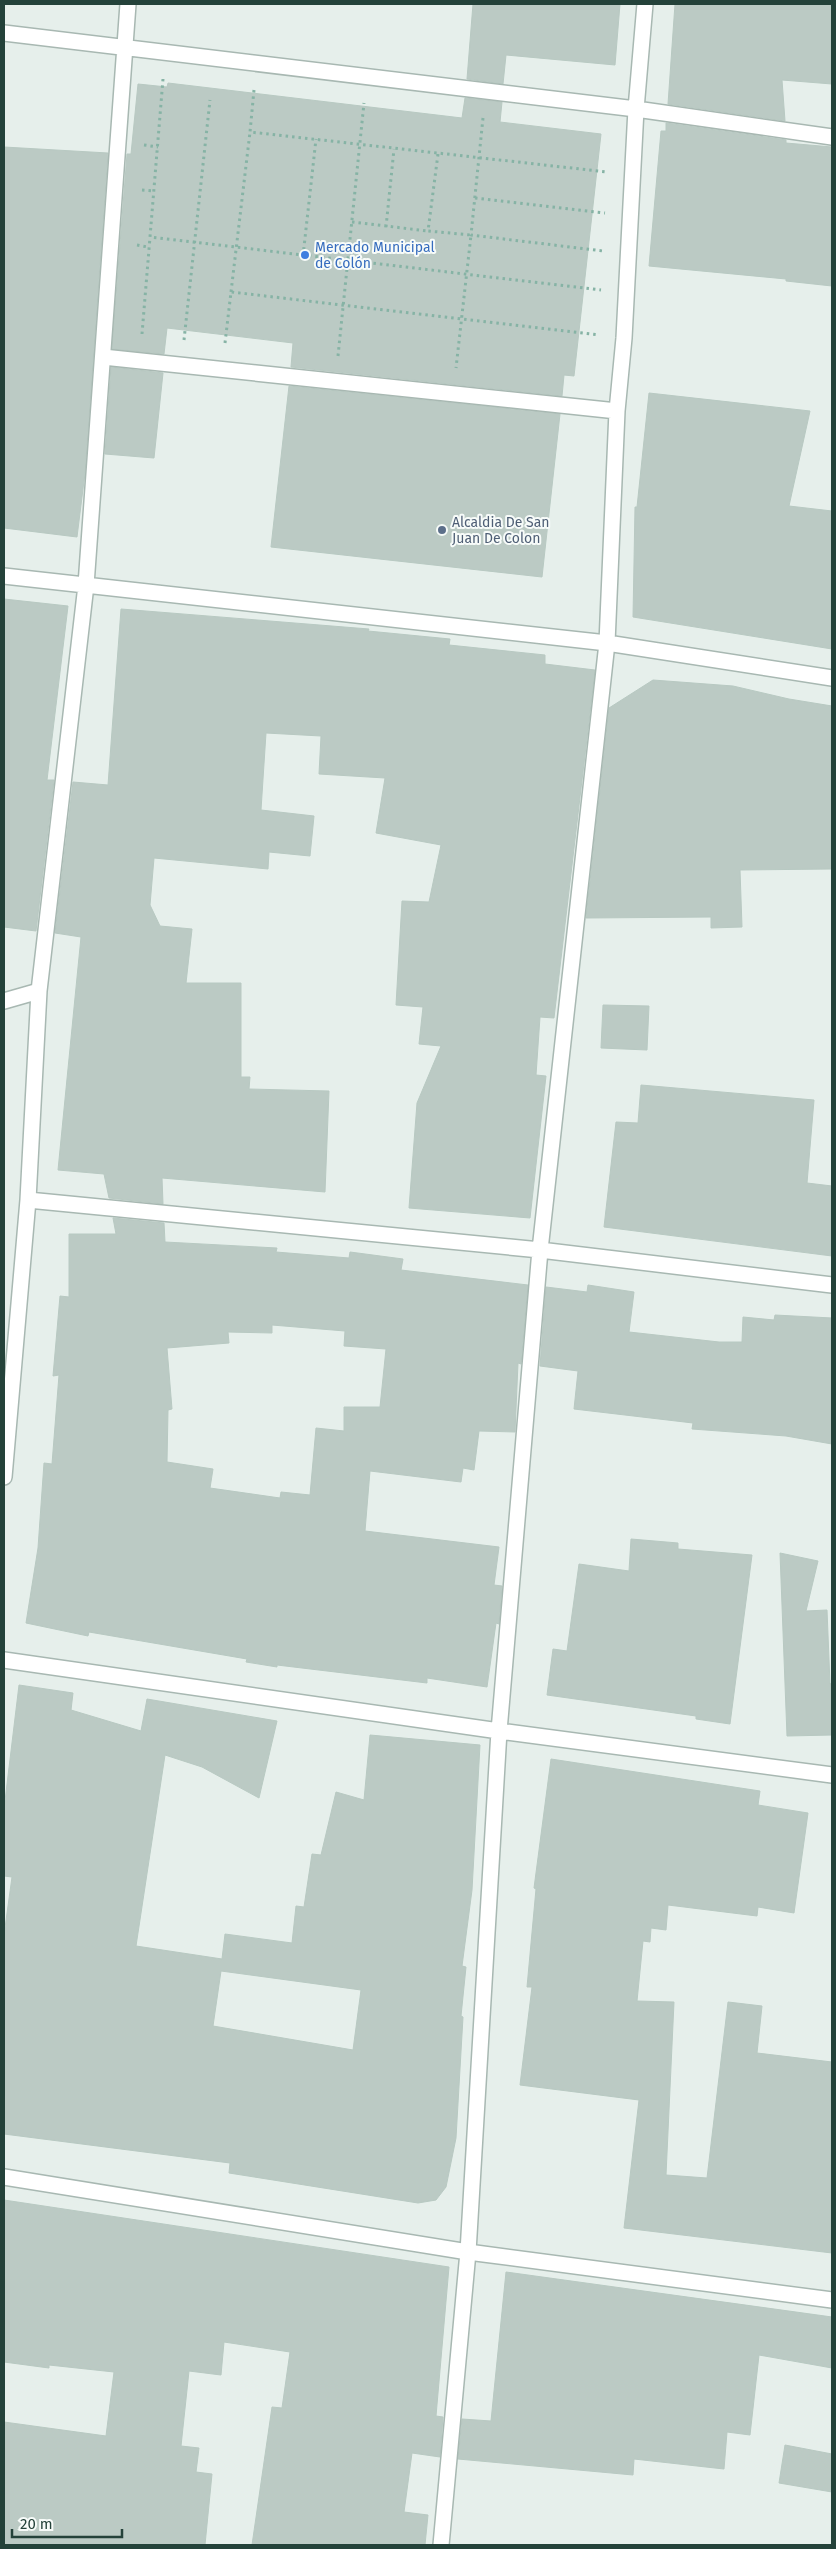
<svg xmlns="http://www.w3.org/2000/svg" width="836" height="2549" viewBox="0 0 836 2549" font-family="'Fira Sans',sans-serif">
<rect width="100%" height="100%" fill="#e6efeb"/>
<path fill="#bbcac4" stroke="#b8c9c2" fill-rule="evenodd" d="M473,4H620L615,65L506,55L503,84L467,79Z
M675,4H832V84L782,80L785,121L668,104Z
M168,83L462,118L465,98L502,102L500,122L601,134L574,376L564,375L562,396L291,367L293,343L167,328L164,354L112,349L127,154H131L138,84L167,87Z
M666,123L786,140V143L832,147V286L786,281V279L649,266L661,131H666Z
M4,147L108,153L85,473L77,537L4,528Z
M111,367L163,373L154,458L105,454Z
M289,386L560,414L542,577L271,547Z
M649,393L810,411L789,506L832,511V649L633,617L635,507H637Z
M4,599L68,606L47,780H54L36,931L4,927Z
M121,609L369,629L368,631L450,639L449,645L545,655V664L595,670L554,1018L540,1017L536,1075L546,1076L530,1218L409,1208L417,1103L441,1046L419,1044L423,1007L396,1005L402,901L429,902L441,845L376,833L385,778L319,774L321,736L266,733L261,810L314,816L310,856L269,852L268,869L154,858L150,905L160,926L192,929L186,983H241V1077H250L249,1089L329,1091L325,1192L162,1178L163,1204L109,1198L104,1174L58,1170L81,937L55,933L73,782L108,785Z
M653,680L733,686L789,699L832,706V869L740,870L742,927L711,928V917L586,918L609,708Z
M603,1005L649,1006L647,1050L601,1048Z
M641,1085L814,1100L807,1183L832,1186V1256L604,1227L616,1122L638,1123Z
M113,1218L164,1223L165,1242L277,1248L276,1252L349,1258L350,1252L403,1259L401,1270L528,1285L521,1364L518,1363L515,1432L479,1431L474,1470L463,1468L461,1482L370,1471L365,1531L499,1547L494,1585L502,1586L499,1624L496,1623L487,1687L427,1678V1683L277,1665V1667L246,1662L247,1659L89,1632L88,1636L26,1623L38,1548L44,1463L52,1464L59,1375L53,1376L60,1296L69,1297V1234H116ZM272,1325L345,1331L344,1346L386,1349L380,1407H344V1431L316,1428L310,1495L281,1492L280,1498L210,1488L213,1469L167,1462L168,1410L172,1409L167,1348L229,1343L228,1332L272,1333Z
M588,1285L634,1292L629,1332L719,1342H742L743,1317L774,1320L775,1315L832,1318V1444L786,1436L692,1429L693,1423L574,1409L578,1371L540,1366L546,1287L587,1292Z
M631,1539L678,1543V1549L752,1555L730,1724L696,1719V1716L547,1695L553,1649L567,1651L579,1564L629,1571Z
M780,1553L818,1561L806,1611L827,1610L830,1684L832,1683V1735L787,1736Z
M19,1685L73,1693L71,1710L141,1731L147,1699L277,1721L259,1798L202,1767L165,1755L136,1946L222,1959L225,1934L292,1943L296,1906L304,1907L312,1854L321,1855L336,1792L364,1800L370,1735L480,1745L472,1890L462,1966L466,1967L461,2016L463,2017L456,2138L446,2187L436,2200L418,2203L229,2173L230,2163L4,2134V1935L12,1877L4,1876V1809ZM221,1971L361,1990L353,2050L213,2026Z
M551,1759L760,1791L758,1805L808,1813L794,1913L758,1907L757,1916L668,1905L666,1930L651,1928L650,1942L643,1941L637,2001L674,2002L666,2175L707,2178L728,2002L762,2006L757,2053L832,2062V2253L624,2228L639,2100L520,2085L532,1987H527L536,1889L534,1888Z
M4,2200L449,2267L436,2416L443,2417L440,2457L412,2453L404,2512L428,2515L425,2545H252L272,2407L282,2408L290,2352L224,2342L221,2375L189,2371L181,2446L199,2448L196,2472L212,2474L205,2545H4V2422L106,2436L114,2372L49,2365V2368L4,2362Z
M506,2272L832,2317V2368L759,2355L750,2435L727,2432L724,2469L634,2459L633,2475L458,2459L462,2419L491,2421Z
M785,2445L832,2454V2492L779,2483Z"/>
<g fill="none" stroke-linecap="round" stroke-linejoin="round">
<g stroke="#a8b8b2" stroke-width="18">
<path id="street" d="M4,33L636,109L832,137
M103,357L617,411
M4,576L607,643L832,678
M4,1001L39,991
M28,1200L540,1250L832,1285
M4,1477L28,1200L39,991L86,585L128,4
M4,1660L499,1731L832,1775
M4,2177L468,2252L832,2300
M441,2545L468,2252L499,1731L540,1250L607,643L617,411L624,338L636,109L645,4"/>
</g>
<path stroke="#86b3a5" stroke-width="3" stroke-dasharray="2.5 4" stroke-linecap="butt" d="M163,79L150,237L601,290
M254,90L250,132L607,172
M483,118L471,235L603,251
M144,145L158,147
M438,154L428,231L471,235L456,368
M142,190L154,191
M475,198L605,213
M352,222L428,231
M386,227L394,149
M137,245L148,247
M303,256L316,139
M231,292L250,132
M142,334L150,237
M184,340L210,100
M225,343L231,292L599,335
M338,356L364,103"/>
<use href="#street" stroke="#fff" stroke-width="15"/>
</g>
<circle fill="#3f7fe0" stroke="#f7fbf9" stroke-width="2" cx="305" cy="255" r="5"/>
<circle fill="#5c6f8a" stroke="#f7fbf9" stroke-width="2" cx="442" cy="530" r="5"/>
<g text-anchor="middle" dominant-baseline="central" stroke-width="4" stroke-linejoin="round" paint-order="stroke">
<g font-size="14" fill="#366cbe" stroke="#f7fbf9" text-anchor="start">
<text x="315" y="247">Mercado Municipal<tspan x="315" dy="16">de Colón</tspan></text>
</g>
<g font-size="14" fill="#4e5e75" stroke="#f7fbf9" text-anchor="start">
<text x="452" y="522">Alcaldia De San<tspan x="452" dy="16">Juan De Colon</tspan></text>
</g>
</g>
<rect width="836" height="2549" fill="none" stroke="#24423a" stroke-width="10"/>
<path d="M12 2529v8h110v-8" fill="none" stroke="#24423a" stroke-width="2.5"/>
<text x="20" y="2529" font-size="15" fill="#24423a" stroke="#f7fbf9" stroke-width="4" paint-order="stroke">20 m</text>
</svg>
